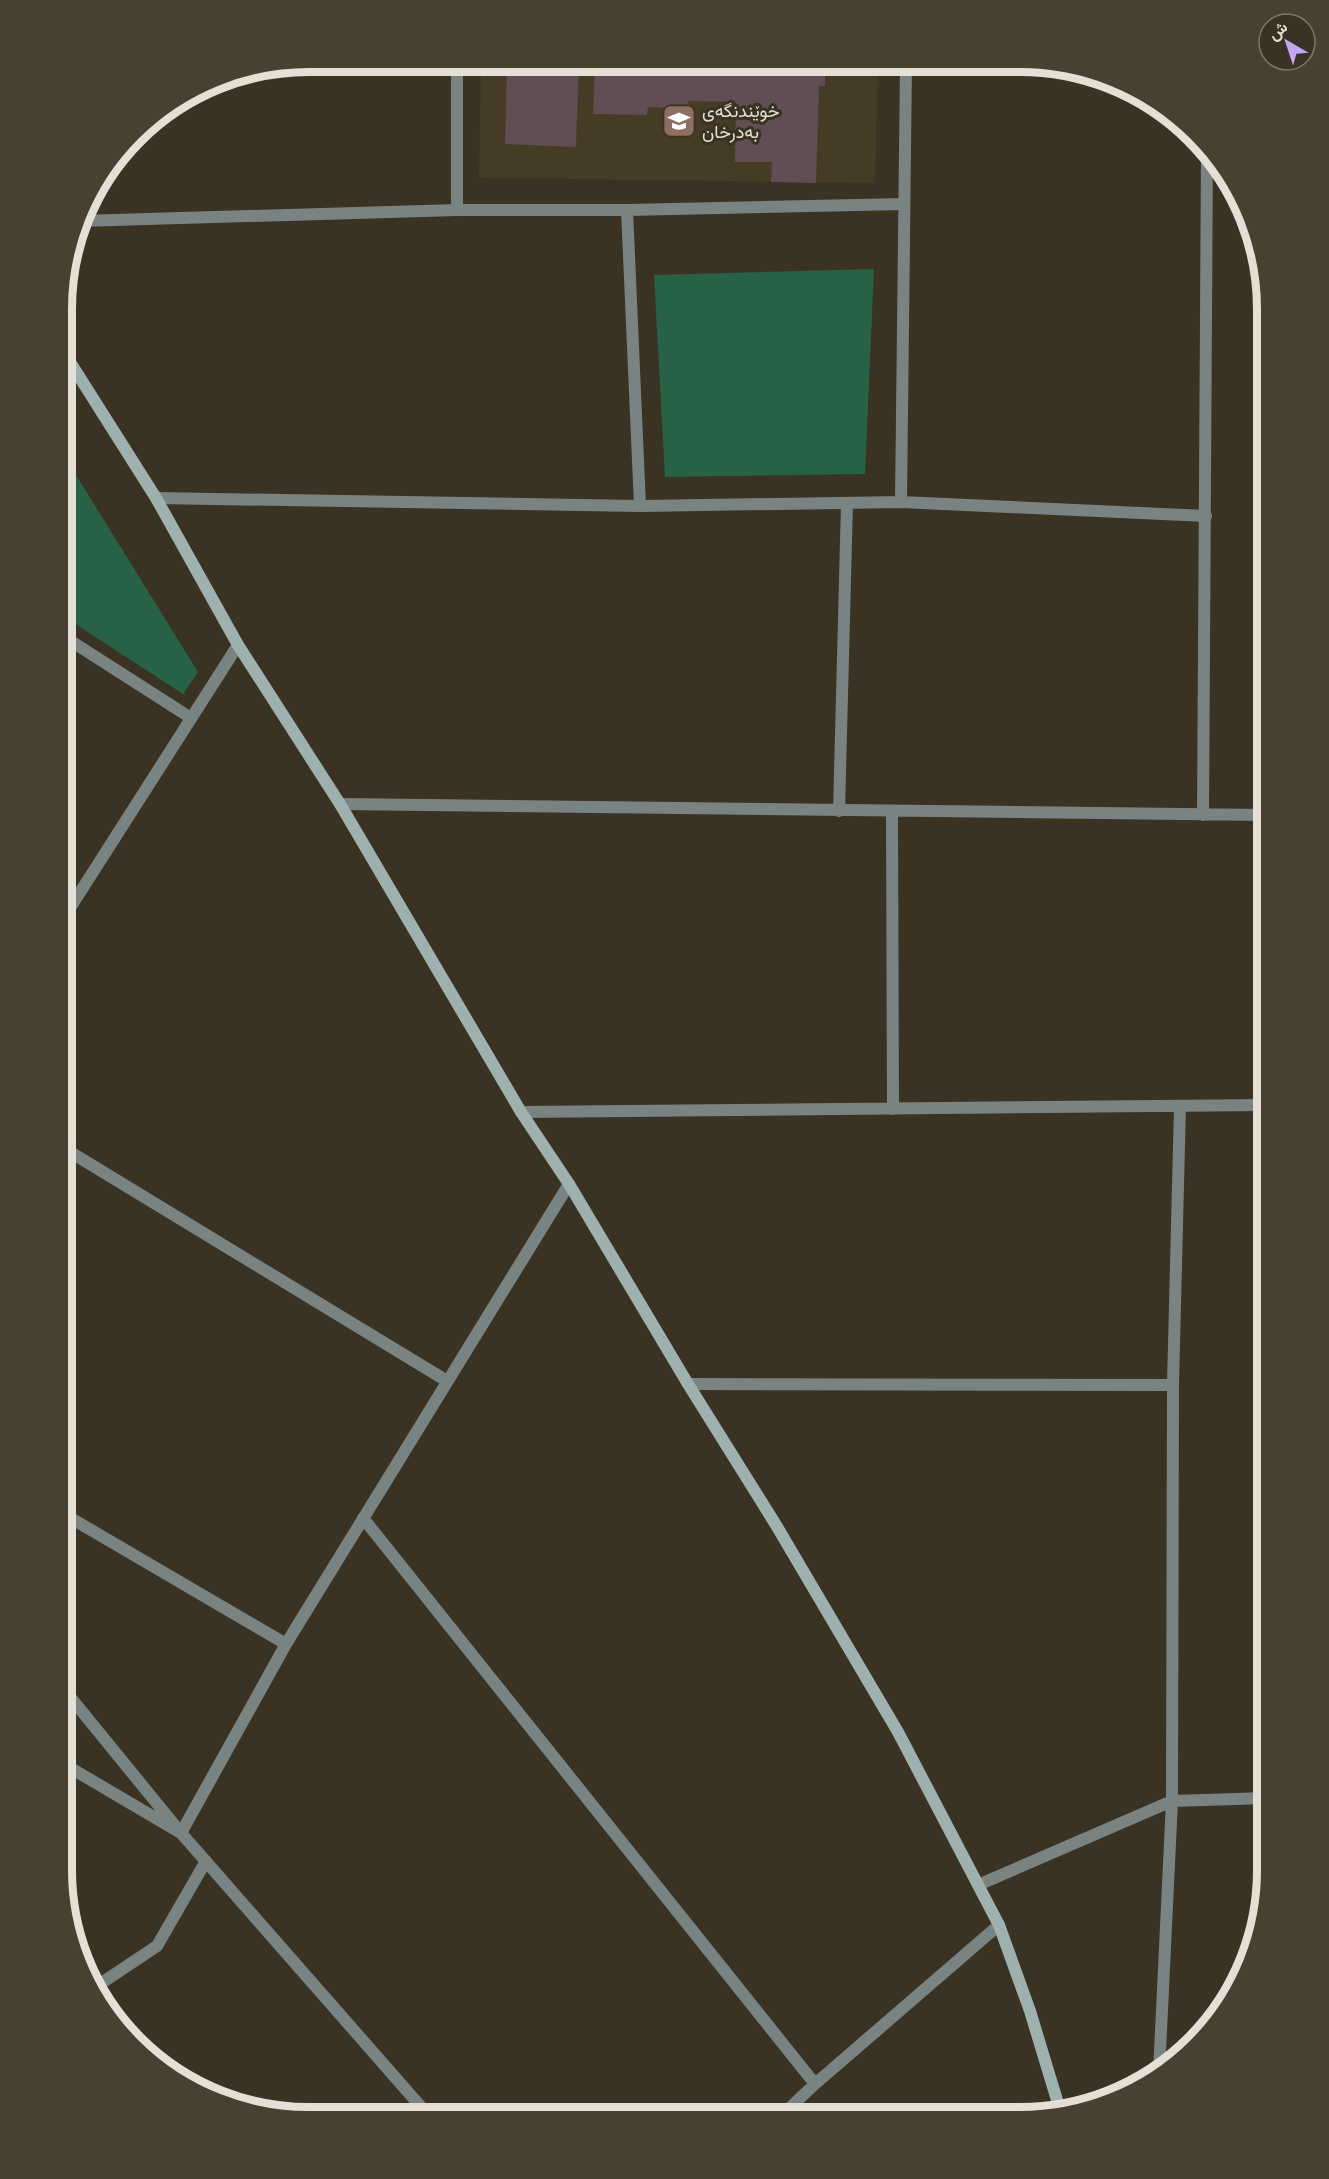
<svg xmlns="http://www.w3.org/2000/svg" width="1329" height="2179" viewBox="0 0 1329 2179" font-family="Arial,Vazirmatn,sans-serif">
<rect width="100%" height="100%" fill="#3a3222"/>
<path fill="#463b25" d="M481,62L878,63L875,183L479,178Z"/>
<path fill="#286246" d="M874,269L865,474L665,477L654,275Z
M63,454L198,672L183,694L63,616Z"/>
<path fill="#614d54" d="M507,62H579L576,147L505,144Z
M595,62L825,63V86H819L816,183L771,182L772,162H735L736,102L688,101L689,109L648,107L647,115L593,114Z"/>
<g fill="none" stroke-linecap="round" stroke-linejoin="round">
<path stroke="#788382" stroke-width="12" d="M457,210V62
M627,210L640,506
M80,221L457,210H627L904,204
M156,498L640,506L901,502L1206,516
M901,502L906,63
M63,636L191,718
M340,804L1267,815
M839,811L847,503
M892,812L893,1109
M1203,815L1207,149
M63,919L238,645
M521,1112L1267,1105
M62,1147L447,1381
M688,1384L1173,1385
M62,1513L286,1644
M363,1518L815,2084
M62,1687L181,1833L429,2116
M62,1763L181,1833L286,1644L569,1184
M978,1885L1172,1801L1267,1798
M94,1988L157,1946L206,1861
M1159,2073L1172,1801L1173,1385L1180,1106
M780,2117L815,2084L999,1925"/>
<path stroke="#9fb1af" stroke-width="12" d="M63,351L156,498L238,645L340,804L521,1112L569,1184L688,1384L776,1525L898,1732L999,1925L1030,2011L1060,2110"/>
</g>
<defs>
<g id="school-square" transform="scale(1.725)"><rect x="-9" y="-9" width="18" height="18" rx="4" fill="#8d6e63" stroke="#3a3222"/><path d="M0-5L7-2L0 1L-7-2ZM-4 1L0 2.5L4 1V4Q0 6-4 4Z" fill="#fff"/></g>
</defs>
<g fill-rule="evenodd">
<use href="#school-square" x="679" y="121"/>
</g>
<g text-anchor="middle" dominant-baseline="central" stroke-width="6" stroke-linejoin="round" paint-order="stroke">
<g font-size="18" fill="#e5e0d6" stroke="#3a3222" text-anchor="start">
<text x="702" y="111">خوێندنگەی<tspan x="702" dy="21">بەدرخان</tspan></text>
</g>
</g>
<path d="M0 0H1329V2179H0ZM309 72H1020A237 237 0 0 1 1257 309V1870A237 237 0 0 1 1020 2107H309A237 237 0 0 1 72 1870V309A237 237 0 0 1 309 72Z" fill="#484030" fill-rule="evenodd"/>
<path fill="none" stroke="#e5e0d6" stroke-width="8" d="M309 72H1020A237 237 0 0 1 1257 309V1870A237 237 0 0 1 1020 2107H309A237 237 0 0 1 72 1870V309A237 237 0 0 1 309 72Z"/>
<g transform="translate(1287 42) rotate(321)"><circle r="28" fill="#3a3222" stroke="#7e786a" stroke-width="1.5"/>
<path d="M0-4.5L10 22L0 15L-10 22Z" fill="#c5a7f1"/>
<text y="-9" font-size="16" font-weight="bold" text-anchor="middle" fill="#e5e0d6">ش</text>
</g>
</svg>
